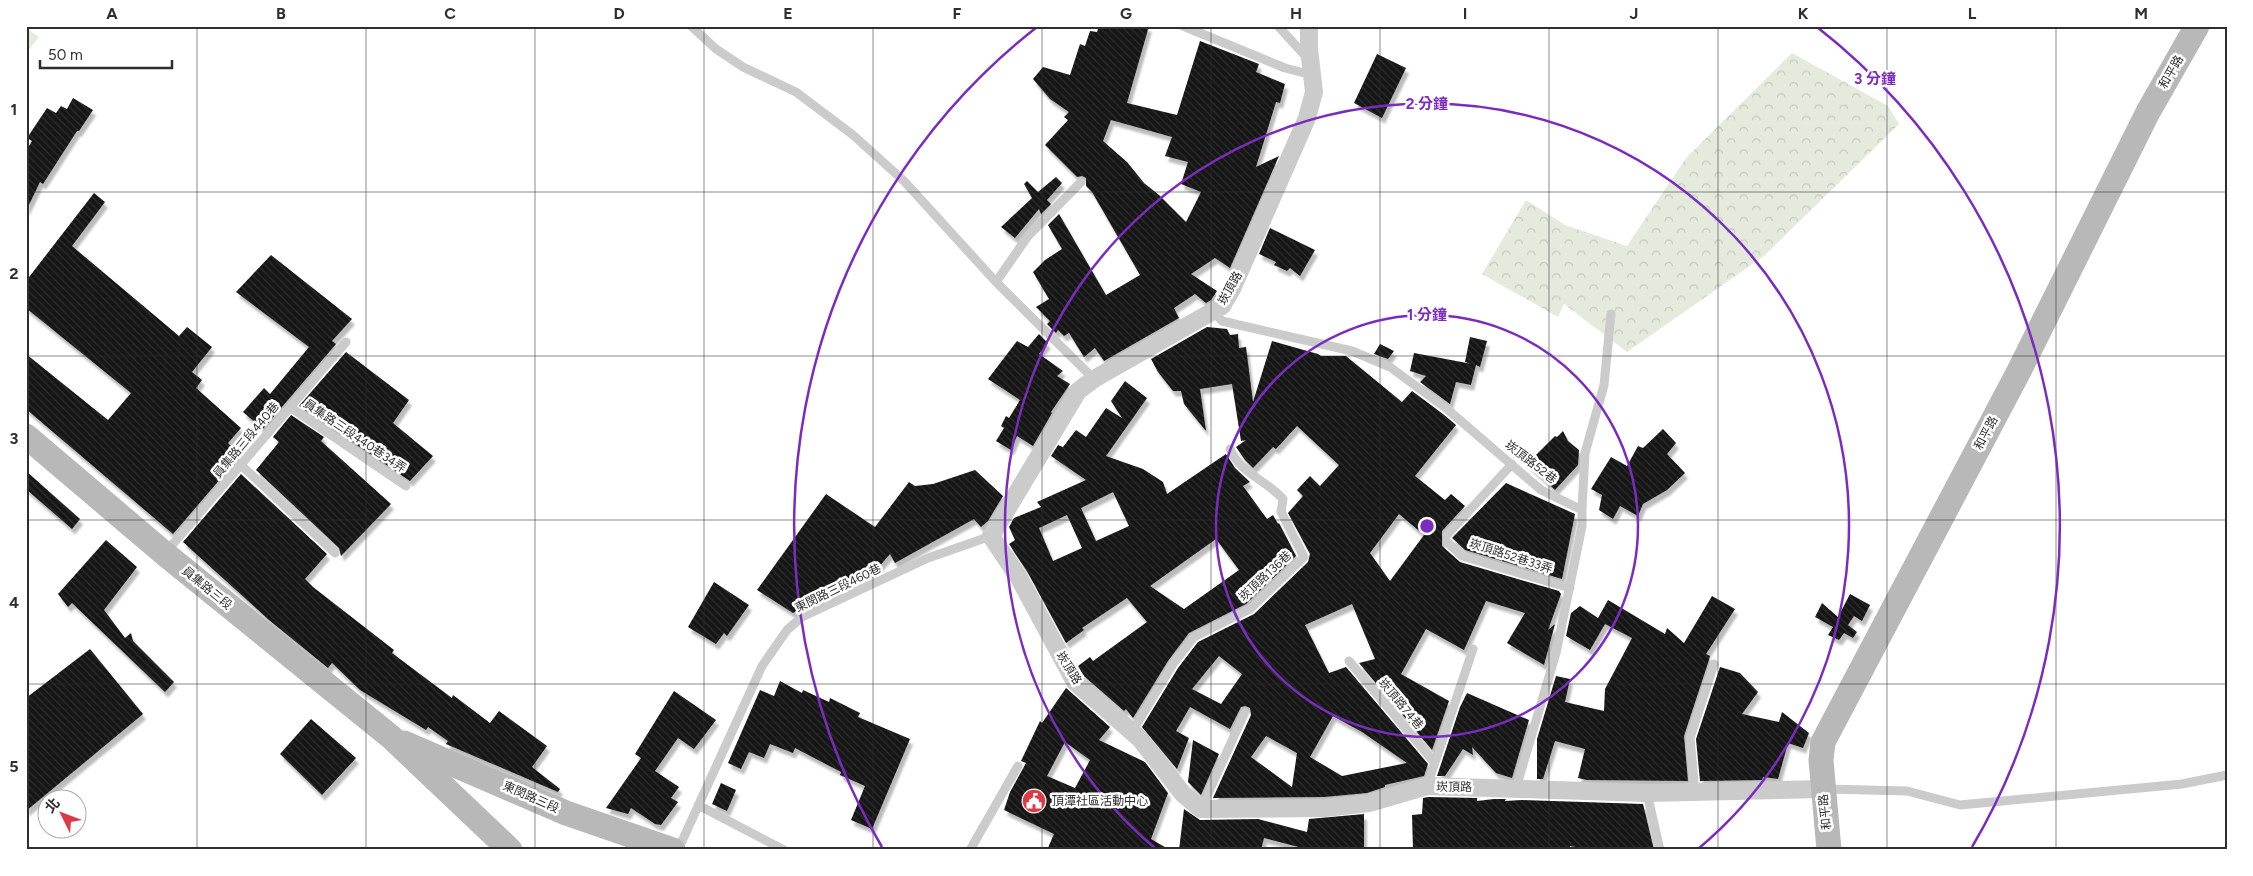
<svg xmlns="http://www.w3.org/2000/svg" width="2253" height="876" viewBox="0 0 2253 876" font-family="Figtree,'Noto Sans TC',sans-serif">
<defs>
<pattern id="forest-crowns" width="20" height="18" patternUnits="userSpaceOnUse" patternTransform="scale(1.25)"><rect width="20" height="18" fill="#e4ebdd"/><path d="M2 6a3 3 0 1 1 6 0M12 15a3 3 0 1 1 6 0" fill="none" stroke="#c4cabe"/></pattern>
<pattern id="building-back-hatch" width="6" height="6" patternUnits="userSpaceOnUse" patternTransform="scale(1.25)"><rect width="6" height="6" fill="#151515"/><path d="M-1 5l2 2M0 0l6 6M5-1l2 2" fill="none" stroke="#2f2f2f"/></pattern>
<filter id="shadow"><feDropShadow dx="3" dy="5.5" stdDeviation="1" flood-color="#0004"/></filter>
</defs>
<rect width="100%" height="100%" fill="#fff"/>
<path fill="url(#forest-crowns)" d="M26,28L39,37L26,53Z
M1792,53L1888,106L1899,124L1764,256L1627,352L1564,304L1558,317L1482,274L1526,200L1565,225L1627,246L1686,158Z"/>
<path fill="url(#building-back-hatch)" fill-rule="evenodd" filter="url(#shadow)" d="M1099,26H1149L1127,103L1177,115L1200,41L1259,64L1256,72L1285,84L1280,103L1276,102L1256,167L1279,156L1230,268L1215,258L1191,274L1217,291L1211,300L1206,303L1195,294L1174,308L1179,318L1104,361L1095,348L1084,357L1069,333L1064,336L1058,330L1056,333L1047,324L1050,321L1036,307L1049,299L1033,272L1045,260L1062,249L1048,225L1059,214L1106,295L1140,275L1092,192L1086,186V178L1082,176L1077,177L1045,145L1068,120L1064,117L1069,112L1050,99L1033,79L1043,67L1070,75L1080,44L1085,46L1090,31L1097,32ZM1111,120L1172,137L1165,156L1188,162L1181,184L1201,192L1186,222L1159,195L1144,183L1127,162L1103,141Z
M1377,54L1406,68L1382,118L1354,103Z
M73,98L93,110L79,131H77L43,184L40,182L26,211V151L32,141L27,138L47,108L56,113L61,106L67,109Z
M1056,177L1062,183L1047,200L1051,204L1041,214L1039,209L1015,238L1001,227L1032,198L1024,184L1027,181L1038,192Z
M94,193L105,202L72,246L179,336L187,327L212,347L192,372L202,380L196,388L241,428L228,443L240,456L173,534L26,409V354L108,420L131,393L26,308V281Z
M1270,228L1315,250L1300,276L1290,268L1287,271L1274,265L1276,262L1259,254Z
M271,255L352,319L332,341L336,344L263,429L243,412L264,388L270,394L309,347L236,292Z
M1207,327L1227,329L1230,335L1238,334L1239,348L1246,347L1253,402L1272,341L1318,354L1321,356H1346L1402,402L1412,391L1443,414L1456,425L1415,476L1445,500L1451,494L1465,506L1442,531V546L1460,562L1559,591L1561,594L1548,630L1555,624L1544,665L1507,643L1525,613L1486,601L1464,650L1426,629L1401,674L1449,701L1432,750L1359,663L1375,659L1352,604L1305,625L1329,673L1346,667L1428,764L1424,776L1385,785V787L1367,793L1324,797L1213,798L1251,715L1250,708L1245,706L1241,707L1230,729L1190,707L1176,731L1189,738L1177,769L1142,727L1178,668L1198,642L1254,614L1308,562L1310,554L1288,513L1303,496L1297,490L1310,476L1320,486L1339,465L1297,426L1276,449L1273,447L1253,468L1245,460L1236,447L1246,440L1241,441L1232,384L1200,389L1206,431L1184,404L1181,391H1173L1158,372L1151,359ZM1399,514L1424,535L1390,581L1370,553ZM1219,656L1242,674L1221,704L1192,689ZM1333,716L1362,732L1407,763L1342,776L1310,757ZM1266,736L1297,753L1292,787L1251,757Z
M1039,334L1048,343L1039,354L1063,371L1057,376L1070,384L1051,412L1052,413L1033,446L1017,436L1011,450L996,441L1004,428L1001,426L1006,416L1009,418L1020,400L988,379L1017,341L1028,347Z
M1470,337L1487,341L1480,367L1476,365L1471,385L1456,382L1450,404L1420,382L1426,376L1410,371L1414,353L1472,364L1465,362Z
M1380,344L1394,351L1388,359L1374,354Z
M346,352L409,400L393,423L433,456L410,481L299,406Z
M1125,381L1147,398L1106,456L1143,469L1163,482L1167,494L1226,454L1235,468L1250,482L1243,486L1267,519L1273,515L1278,524L1279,523L1296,556L1246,604L1189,633L1168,661L1133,718L1126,709L1124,711L1084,676L1078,666L1090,657L1093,661L1147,622L1127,598L1082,628L1084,630L1066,643L1028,573L1009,544L1015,540L1009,527L1014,518L1041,507L1037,502L1086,480L1051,456L1058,445L1063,447L1076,430L1086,437L1106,408L1122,418L1111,401ZM1113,492L1129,526L1096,541L1081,508ZM1067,515L1082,548L1053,561L1039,528ZM1216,539L1239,570L1184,609L1150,586Z
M291,415L324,437L321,441L391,504L341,556L339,548L256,470L279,442L273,437Z
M1663,429L1676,443L1667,454L1685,473L1667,490L1643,504L1638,516L1620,506L1613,519L1599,510L1602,495L1591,489L1611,457L1627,466L1638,446L1643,448Z
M1563,431L1568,441L1579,450L1578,465L1555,490L1527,464L1555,436L1557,437Z
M975,470L1003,496L988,521L981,527L974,519L895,563L890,554L872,575L869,572L793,613L757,590L826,494L875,527L909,482L915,486L933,484Z
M26,471L80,519L72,529L26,489Z
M241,474L327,554L305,579L313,587L394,650L392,653L452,698L453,695L490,723L499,711L547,746L532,767L560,789L558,792L446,744L448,741L428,727L426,730L360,690L332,663L328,668L269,620L183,542Z
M1506,483L1575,514L1562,579L1465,550L1452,538Z
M106,540L137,567L104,610L125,638L131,633L133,641L174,682L165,692L72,603L68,607L58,594Z
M714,582L749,605L727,636L724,633L716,644L688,627Z
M1850,594L1870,605L1862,621L1854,616L1848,625L1857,632L1853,638L1844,633L1839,640L1828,635L1833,627L1815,617L1822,603L1838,617Z
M1712,596L1735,609L1706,654L1710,656L1708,663L1684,736L1688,781L1587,780L1578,778L1585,749L1555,741L1543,779H1537V739L1556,676L1570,679L1565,702L1604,711L1605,689L1632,638L1605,624L1590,650L1566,636L1571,613L1580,606L1598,618L1608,600L1665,634L1667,628L1684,643Z
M90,649L143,714L26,811V698Z
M1720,667L1740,673L1758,692L1742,714L1779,722L1782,712L1809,733L1803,748L1788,743L1778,779L1763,777L1762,780L1700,781L1696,739Z
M780,681L802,693L803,690L829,702L830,698L860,713L858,717L910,739L872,829L851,820L865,786L840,775L841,772L795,748L793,753L770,744L764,758L749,752L741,769L728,763L760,690L774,696Z
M1066,688L1110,727L1099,740L1145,762L1168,793L1151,839L1170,850H1047L1054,834L1004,810L1010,792L1026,763L1021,761L1040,721L1042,723ZM1065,742L1090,760L1075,788L1047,776Z
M674,691L716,720L694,749L678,738L655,771L679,787L671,798L678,802L661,825L655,824L631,808L628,814L606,808L641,758L635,754Z
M1467,693L1529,720L1512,778L1496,773L1472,747L1473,755L1463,749L1445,776H1437L1460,707Z
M311,719L356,758L322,795L280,754Z
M1193,740L1219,754L1201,795L1188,782Z
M721,783L736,790L727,811L712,804Z
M1428,797L1477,798V801L1494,799H1506L1505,801L1522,800L1643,804L1654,850H1592L1570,846L1569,850H1413L1412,815L1422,814L1423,798Z
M1184,809L1200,820L1258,819L1307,832L1309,819L1364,814V850H1310L1264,838L1261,850H1179Z"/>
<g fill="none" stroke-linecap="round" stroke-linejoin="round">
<path stroke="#cbcbcb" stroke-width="9" d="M691,26L716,49L743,67L796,92L853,135L904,181L996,282L1094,379
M1183,26L1285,68L1312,75
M1278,26L1309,60
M996,282L1028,236L1081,182
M1214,312L1222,321L1352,351L1390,367L1447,409L1541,490L1582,510V526L1556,653L1516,788
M290,407L406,486
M241,465L335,553
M1582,510L1585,453L1604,385L1611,314
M1447,535L1512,464
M1447,542L1462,556L1570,588
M166,552L346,342
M1349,661L1434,762
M1132,732L1173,664L1194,637L1250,609L1304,557L1281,512L1283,499C1266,480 1240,473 1230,449
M1427,786L1473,649
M1826,789L1907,791L1960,805L2182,784L2227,775
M1695,792L1690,738L1714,664
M1647,793L1660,850
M698,805L784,850
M1201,809L1245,712
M678,850L762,666L787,630L802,617L928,558L991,536
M970,850L1018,766"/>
<path stroke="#cbcbcb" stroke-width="18" d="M1309,26V49L1314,92L1307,118L1232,289L1222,306L1094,379L1078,391L991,536L1019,578L1075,682L1140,739L1183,794L1201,809L1325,808L1369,803L1427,786L1647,793L1823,789"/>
<path stroke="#b8b8b8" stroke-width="25" d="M26,436L165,554L391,737L510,850
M404,743L566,813L673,850
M1829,850L1821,760L1823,742L2019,371L2148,112L2197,26"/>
</g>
<path fill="none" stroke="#2e2e2e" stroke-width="1" stroke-opacity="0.55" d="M197,26V850M366,26V850M535,26V850M704,26V850M873,26V850M1042,26V850M1211,26V850M1380,26V850M1549,26V850M1718,26V850M1887,26V850M2056,26V850M26,192H2227M26,356H2227M26,520H2227M26,684H2227"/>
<g fill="none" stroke="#7b2cbf" stroke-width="2.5">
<circle cx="1427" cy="526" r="211"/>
<path d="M1156 849A422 422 0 1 1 1698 849"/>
<path d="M882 847A633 633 0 0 1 1037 27M1817 27A633 633 0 0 1 1972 847"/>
</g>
<defs>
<g id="civic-disc" transform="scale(1.25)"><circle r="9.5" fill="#da3c47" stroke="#fff"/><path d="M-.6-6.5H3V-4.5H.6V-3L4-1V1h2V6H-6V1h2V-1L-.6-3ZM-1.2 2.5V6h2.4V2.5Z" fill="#fff"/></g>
</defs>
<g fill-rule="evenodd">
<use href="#civic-disc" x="1034" y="801"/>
</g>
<g text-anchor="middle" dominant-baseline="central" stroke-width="5" stroke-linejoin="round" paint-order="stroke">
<g font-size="12" fill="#2e2e2e" stroke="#fff">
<text transform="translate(2171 72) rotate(-60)">和平路</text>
<text transform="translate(1230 288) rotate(-61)">崁頂路</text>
<text transform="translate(1986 433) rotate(-62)">和平路</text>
<text transform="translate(355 436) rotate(34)">員集路三段440巷34弄</text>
<text transform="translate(246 440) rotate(-50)">員集路三段440巷</text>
<text transform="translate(1531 462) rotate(38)">崁頂路52巷</text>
<text transform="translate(1511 556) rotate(18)">崁頂路52巷33弄</text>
<text transform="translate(1265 576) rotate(-43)">崁頂路136巷</text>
<text transform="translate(207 588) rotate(39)">員集路三段</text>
<text transform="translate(838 588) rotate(-26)">東閔路三段460巷</text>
<text transform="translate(1069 668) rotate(58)">崁頂路</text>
<text transform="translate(1401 704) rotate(50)">崁頂路74巷</text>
<text transform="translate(1454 787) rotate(1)">崁頂路</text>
<text transform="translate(531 797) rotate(24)">東閔路三段</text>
<text transform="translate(1825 812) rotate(-96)">和平路</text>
</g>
<g font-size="12" fill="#2e2e2e" stroke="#fff" text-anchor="start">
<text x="1052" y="801">頂潭社區活動中心</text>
</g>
</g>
<circle cx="1427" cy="526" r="8" fill="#7b2cbf" stroke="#fff" stroke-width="2.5"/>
<g font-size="15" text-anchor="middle" font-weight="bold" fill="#7b2cbf" stroke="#fff" stroke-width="5" stroke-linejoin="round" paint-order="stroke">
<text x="1875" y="84">3 分鐘</text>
<text x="1427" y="109">2 分鐘</text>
<text x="1427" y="320">1 分鐘</text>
</g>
<rect width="2253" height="876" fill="none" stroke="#ffffff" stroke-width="55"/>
<g transform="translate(62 814) rotate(312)"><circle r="24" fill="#ffffff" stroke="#ababab"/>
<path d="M0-4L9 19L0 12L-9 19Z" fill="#da3c47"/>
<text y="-8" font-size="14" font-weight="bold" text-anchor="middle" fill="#2e2e2e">北</text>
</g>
<path d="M40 60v8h132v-8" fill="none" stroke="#2e2e2e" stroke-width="2.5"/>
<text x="48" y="60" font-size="15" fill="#2e2e2e" stroke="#ffffff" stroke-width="4" paint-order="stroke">50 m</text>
<rect x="28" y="28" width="2198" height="820" fill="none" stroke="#2e2e2e" stroke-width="2"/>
<g font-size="16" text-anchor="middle" font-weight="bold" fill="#2e2e2e">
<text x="112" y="19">A</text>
<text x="281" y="19">B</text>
<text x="450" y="19">C</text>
<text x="619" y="19">D</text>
<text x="788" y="19">E</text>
<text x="957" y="19">F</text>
<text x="1126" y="19">G</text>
<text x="1296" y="19">H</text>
<text x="1465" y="19">I</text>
<text x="1634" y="19">J</text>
<text x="1803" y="19">K</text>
<text x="1972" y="19">L</text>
<text x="2141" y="19">M</text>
<text x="14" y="115">1</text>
<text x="14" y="279">2</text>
<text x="14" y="444">3</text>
<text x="14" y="608">4</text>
<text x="14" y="772">5</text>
</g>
</svg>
